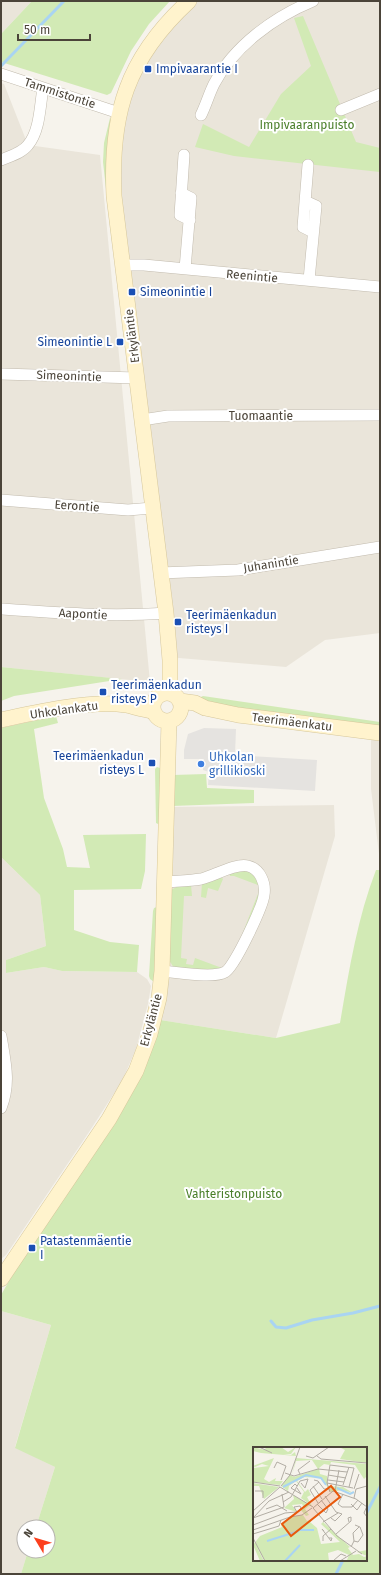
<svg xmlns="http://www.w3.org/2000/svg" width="381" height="1575" viewBox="0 0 381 1575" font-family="'Fira Sans',sans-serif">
<rect width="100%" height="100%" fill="#f6f3ec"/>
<path fill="#eae5da" d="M1,1H32L1,34Z
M189,1H380V633L325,640L286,667L179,658L170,660L114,196L119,113L169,20Z
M1,83L4,84L28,145L100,155L150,682L1,667Z
M371,732L380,733V862L371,789Z
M334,805L335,836L276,1038L154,1019L167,807Z
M1,857L40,895L46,946L6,960V973L44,967L62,971L137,972L147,979L151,986L148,1004L136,1049L122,1081L89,1132L6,1255L1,1259Z
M1,1311L51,1325L15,1447L55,1467L36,1527H24V1551H28L21,1574H1Z"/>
<path fill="#d2eab5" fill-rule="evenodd" d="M32,1H170L149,24L131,51L111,93L107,95L1,62V34Z
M303,16L356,142L380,148V172L234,156L195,147L203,124L249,147L281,94L311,66L294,18Z
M110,118L113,124L115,240L112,241L103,162L104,143Z
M1,667L122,679L14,696L1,701Z
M203,696L380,722V726L219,705L199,698Z
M56,716L58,723L34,729L44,798L63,849L67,867L90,868L83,835L146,834L145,871L141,889L74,890V930L110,942L139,945L137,972L62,971L44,967L6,973V960L46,946L40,895L1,857V728Z
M157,767L160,768L163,783L161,824H158L156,823L155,769Z
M206,774L207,788L254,790V803L172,806L173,775Z
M236,869L253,871L262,891L235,959L223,972L174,968L169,960L171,890L180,885H191L192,896H184L181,958L187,959L186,964L193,965L195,958L222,968L233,958L259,891L258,885L234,876H230L229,872Z
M376,870H380V1574H21L28,1551H48V1527H36L55,1467L15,1448L51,1325L1,1311V1295L61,1190L109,1119L154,1019L276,1038L340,1023C349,971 357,919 376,870ZM254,1448H366V1560H254Z
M220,876L223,879L218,891L208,888L206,898L201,897L202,883Z
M157,907V984L150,979L149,976L153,911L154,908Z"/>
<path fill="#e5e3e0" d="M204,728L236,729L235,755L317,760L315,791L208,785L209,772L203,770L204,759H184V750L188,734Z"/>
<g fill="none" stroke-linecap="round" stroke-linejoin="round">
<path stroke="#a9d4f2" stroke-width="3" d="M1,66L64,1
M271,1321L276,1327L286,1328L312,1320L353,1313L380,1306
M366,1514L380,1487
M336,1574L343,1560"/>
<g stroke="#c2bbae" stroke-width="12">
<path id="street" d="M1,74L119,113
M341,110L380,94
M201,115C206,105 209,94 214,84C234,46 274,17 313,1
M184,155L180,215L190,220
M1,160C10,156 22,153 28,145C40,131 40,105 43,88
M308,165L303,227L313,232
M181,193L191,198L185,269
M305,201L316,206L309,280
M124,265H144L380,287
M1,374L137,378
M142,420L168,416L380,415
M1,500L128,510L152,508
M160,573L238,570L380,547
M1,609C56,613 110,617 166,613
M162,971C177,972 213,979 225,972C234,968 263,906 264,895C266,883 260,869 248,866C235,863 214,876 201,879C189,881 177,881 165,882
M1,1036C5,1061 11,1083 1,1108"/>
</g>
<g stroke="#d6c79b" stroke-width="16">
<path id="secondary" d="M153 707a14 14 0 1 1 28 0a14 14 0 1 1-28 0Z
M170,693V660L166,613L114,196C110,113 127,58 189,1
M180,701L195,703L205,708L238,715L380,733
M1,720C36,712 91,700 126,705C135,707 144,710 153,711
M1,1279L109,1119L136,1071L150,1034L159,998L162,971L169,721"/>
</g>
<use href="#street" stroke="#fff" stroke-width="11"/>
<use href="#secondary" stroke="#fff3cd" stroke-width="15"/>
</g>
<g fill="#1a4fb4" stroke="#fff" stroke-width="1.5">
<rect x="144" y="65" width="8" height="8" rx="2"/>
<rect x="128" y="288" width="8" height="8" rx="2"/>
<rect x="116" y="338" width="8" height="8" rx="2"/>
<rect x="174" y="618" width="8" height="8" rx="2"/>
<rect x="99" y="688" width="8" height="8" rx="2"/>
<rect x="148" y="759" width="8" height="8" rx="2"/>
<rect x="28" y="1244" width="8" height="8" rx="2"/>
</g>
<circle fill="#3f7fe0" stroke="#fff" stroke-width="1.5" cx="201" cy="764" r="4"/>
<g text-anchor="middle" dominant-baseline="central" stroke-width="4" stroke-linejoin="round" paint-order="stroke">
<g font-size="12" fill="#164399" stroke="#fff" text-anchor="start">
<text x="156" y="69">Impivaarantie I</text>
<text x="140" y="292">Simeonintie I</text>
<text x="112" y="342" text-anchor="end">Simeonintie L</text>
<text x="186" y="615">Teerimäenkadun<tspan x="186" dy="14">risteys I</tspan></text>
<text x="111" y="685">Teerimäenkadun<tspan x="111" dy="14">risteys P</tspan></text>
<text x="144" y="756" text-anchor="end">Teerimäenkadun<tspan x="144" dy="14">risteys L</tspan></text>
<text x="40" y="1241">Patastenmäentie<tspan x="40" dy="14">I</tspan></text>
</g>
<g font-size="12" fill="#4b4439" stroke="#fff">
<text transform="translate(60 93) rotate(18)">Tammistontie</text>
<text transform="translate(252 276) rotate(5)">Reenintie</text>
<text transform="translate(132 336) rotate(-97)">Erkyläntie</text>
<text transform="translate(69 376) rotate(2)">Simeonintie</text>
<text x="261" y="416">Tuomaantie</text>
<text transform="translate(77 506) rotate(4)">Eerontie</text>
<text transform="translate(271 564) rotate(-9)">Juhanintie</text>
<text transform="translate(83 614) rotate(3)">Aapontie</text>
<text transform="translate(64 710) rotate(-8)">Uhkolankatu</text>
<text transform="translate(292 722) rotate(7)">Teerimäenkatu</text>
<text transform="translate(151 1020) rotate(-75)">Erkyläntie</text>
</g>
<g font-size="12" fill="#4a7f2a" stroke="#fff">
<text x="307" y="125">Impivaaranpuisto</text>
<text x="234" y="1194">Vahteristonpuisto</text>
</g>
<g font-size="12" fill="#366cbe" stroke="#fff" text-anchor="start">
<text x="209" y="757">Uhkolan<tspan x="209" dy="14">grillikioski</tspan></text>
</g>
</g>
<g transform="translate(253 1447)">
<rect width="114" height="114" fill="#f6f3ec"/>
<path d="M0,0L12,3L13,0H28L35,5L43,0L38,7H30L38,8L42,5L43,9L8,6L0,4ZM86,0H114V16L87,12L92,3ZM21,11L11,32L16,35L23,31L22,34H30L27,38L0,35V21L16,19L9,17L2,20L0,19ZM43,11L114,17V29L111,32L102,18L78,15L77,18L71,17L66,21L67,27L74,29L75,39L90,40L100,46L89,43L78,45L68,31L51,30L44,34L52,45L55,42L58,48L54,50L59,59L48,51L51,45L43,34L36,39L35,44L28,39L37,28L41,30L65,22L59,13L43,14L39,28ZM0,36L26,40L11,52L6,39H0ZM40,48L57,58L52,62L56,68L53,69L47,62L51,61L49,57L39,58L44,65L31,61L41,52ZM50,68L54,74L60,72L57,75L64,81L68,97L87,95L68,77L70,75L97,100L95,101L100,108L106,107L111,110L114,109L104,105L114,103V114H90L94,113L96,108L85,103L75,106L76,114H12L4,100L11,114H7L0,98L7,89L29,80L28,78L37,72V70Z" fill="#d2eab5"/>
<path fill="none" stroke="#a9d4f2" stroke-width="2" d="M30,40L53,28L68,31L73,38M84,41L97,47L101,45M47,83H61M14,94L46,84M32,114L47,98"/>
<path fill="none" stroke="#b2ada4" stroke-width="1" d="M6,0L19,6M53,9L60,11L76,0M64,9L68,12L114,16M21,21L24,15L33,19L28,33M32,26L41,29L65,22L94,25M47,27L45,23L57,14M75,28L93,31M61,33L65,34L71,42H76M75,33L91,35M0,35L27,39M74,36L100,41M90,38L96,20M28,39L37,28L47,0M44,39L42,37L38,41L48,47L44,41M60,39L69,52M27,40L60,60M101,42L106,27M2,44H10V51M82,44L86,23M77,45L74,36L77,18L101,21L96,40M90,47L85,57L89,60H99L105,53M72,49L83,65L89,67L82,74L78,71M101,51L103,42L114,39M30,55L38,50L47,34L55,32L52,41L48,36M65,56L57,43L66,35M64,57L73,66L75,62L68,53M98,57L104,63L109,56M114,59L111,66L114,70M60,61L84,89L109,107M60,61L80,44L103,52L114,60M13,62L24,58L34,64M0,64L27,40M0,71L31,60L29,47M0,71L16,54L36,45M70,75L85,66M0,78L32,66L43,65H44L48,61L47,59L41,60L44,65M0,83L37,70L49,68L59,61M71,84L69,82L78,94L79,91H76M0,87L26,79L28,73M83,87L98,74V70L95,71L96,75M0,91L12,114M70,94V89L78,82M101,94L105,95L110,88L107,80L102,78M98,100L101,94L100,86L106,80M80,114L88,107L93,109M87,114L103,104"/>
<path fill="#e8590c" fill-opacity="0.15" stroke="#e8590c" stroke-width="2" d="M78,39L87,50L38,89L29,77Z"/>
<rect width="114" height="114" fill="none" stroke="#4b4439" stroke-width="2"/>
</g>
<rect width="381" height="1575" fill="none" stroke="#4b4439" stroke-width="4"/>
<g transform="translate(36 1539) rotate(308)"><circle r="19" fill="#ffffff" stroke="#b7b4b0"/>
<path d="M0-3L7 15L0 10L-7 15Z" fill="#fc3f1d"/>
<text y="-6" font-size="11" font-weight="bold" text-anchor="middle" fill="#4b4439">N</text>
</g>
<path d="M18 34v6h72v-6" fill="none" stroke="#4b4439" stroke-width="2"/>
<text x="24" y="34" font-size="12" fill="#4b4439" stroke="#ffffff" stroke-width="3" paint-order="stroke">50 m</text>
</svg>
